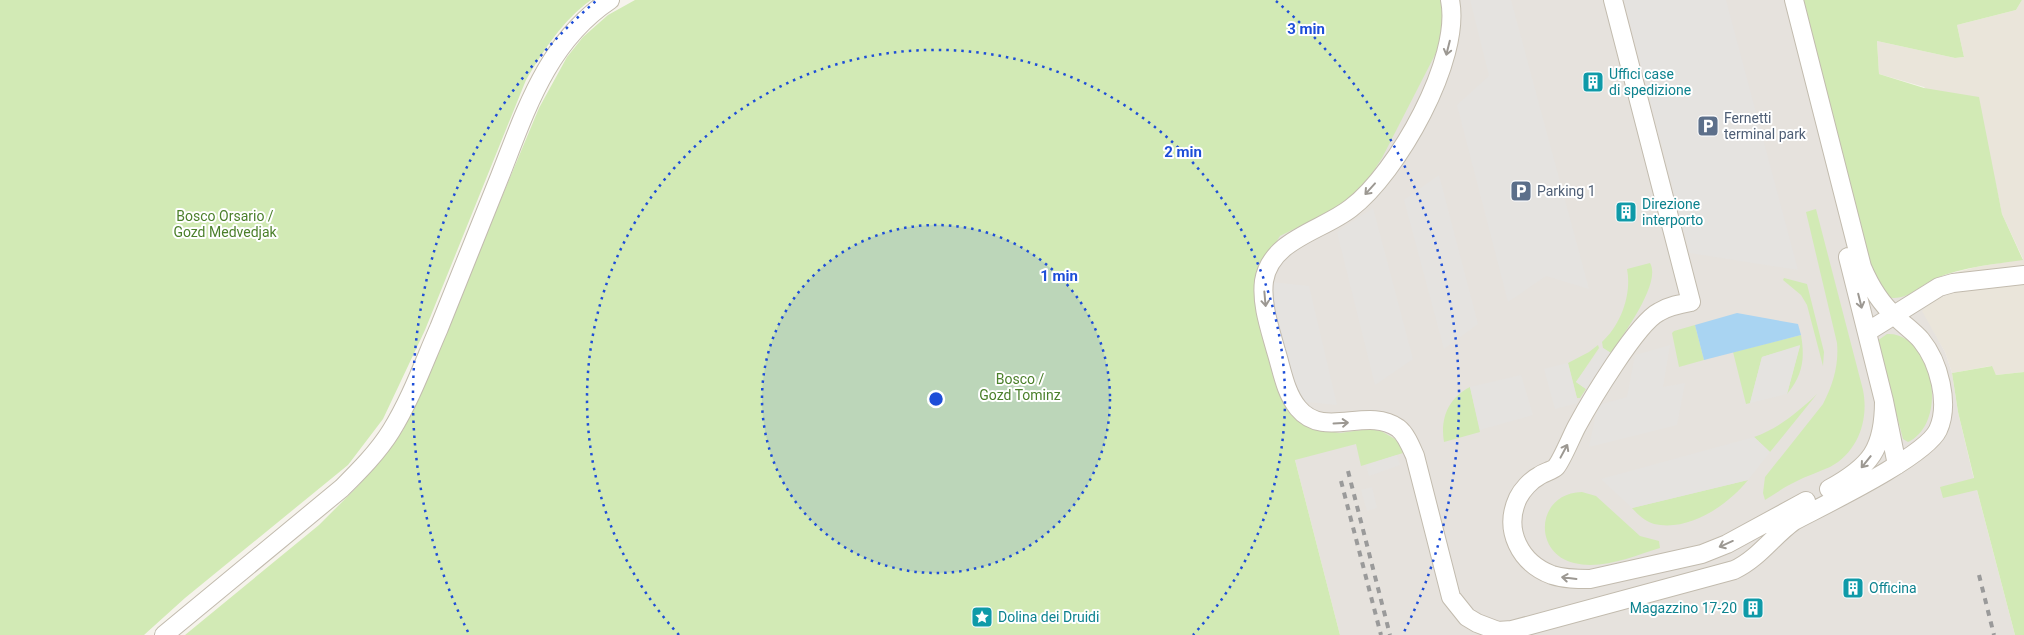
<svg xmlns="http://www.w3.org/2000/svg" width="2024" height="635" viewBox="0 0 2024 635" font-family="Roboto,sans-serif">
<rect width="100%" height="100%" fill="#f6f3ec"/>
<path fill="#eae5da" d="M2022,0H2024V372L1996,375L1991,366L1952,373L1945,352L1921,311L1934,300L1960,290L1957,272L1976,267L2023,259L2002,214L1992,167L1924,87L1879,74L1877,41L1955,58L1964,57L1957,25L2016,10Z"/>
<path fill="#e6e2dd" d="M1443,0H1807L1913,293L1929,282L1957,272L1960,290L1934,300L1922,311L1945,352L1952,373L1958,412L1973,475L2015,635H1340L1242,254L1335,209Z"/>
<path fill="#d2eab5" d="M0,0H591C562,21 544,50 526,80L425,330L383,419L348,465L185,598L144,635H0Z
M635,0H1443L1445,18L1438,49L1382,158L1369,178L1355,194L1335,209L1280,236L1268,255L1282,389L1322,430L1340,433L1369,429L1381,431L1395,439L1401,446L1403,453L1361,466L1356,444L1295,460L1340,635H185L319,525L358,486L383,457L403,430L425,381L539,108L567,57L583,37L608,15Z
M1800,0H2022L2016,10L1957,25L1964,57L1955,58L1877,41L1879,74L1924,88L1979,97L2002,214L2023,260C1996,264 1953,268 1929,282C1913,291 1905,301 1886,297L1878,284L1868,259Z
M1816,209L1863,390C1869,420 1858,452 1830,467C1819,472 1806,476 1795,482C1784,487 1775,494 1765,500L1763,493L1765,477L1823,404C1833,384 1839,365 1837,343L1806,212Z
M1650,263C1662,283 1622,336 1611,353L1603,348L1602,342C1621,325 1632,294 1627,269Z
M1784,278L1807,284L1824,352L1823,366L1807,305L1801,295L1783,280Z
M1695,325L1704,360L1679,367L1672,333L1674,331Z
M1887,334C1933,332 1950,422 1908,442L1903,439L1877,341Z
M1801,335C1805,358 1803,375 1787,394L1800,346L1762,357L1750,403L1746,404L1733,352Z
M1598,345L1599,348L1576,382L1586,389L1580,398H1577L1568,363L1589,352Z
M1992,366L1996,375L2024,372V635H2015L1977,490L1943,498L1940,487L1974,478L1958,412L1952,373Z
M1470,387L1480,432L1444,442C1440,419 1448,398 1470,387Z
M1817,394L1770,452L1754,437C1779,428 1798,412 1817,394Z
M1748,480C1728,505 1689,532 1654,524C1645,521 1638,515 1632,508Z
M1582,492L1596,496L1640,536L1659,541L1660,548C1634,556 1602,570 1574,563C1532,553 1536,493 1582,492Z"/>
<path fill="#e5e3e0" d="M1470,0H1511L1589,289L1546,276L1508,302L1457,105L1489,76Z
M1624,0H1726L1798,270L1690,253Z
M1439,175L1478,324L1444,349L1404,200Z
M1373,208L1413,359L1375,385L1337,232Z
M1271,282L1309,286L1337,405L1297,401L1270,295Z
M1670,345L1663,387L1685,383L1677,425L1589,447L1598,405L1627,397L1635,355Z
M1800,345L1787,394L1750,403L1762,357Z
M1601,347L1611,353L1586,389L1576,382Z
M1568,363L1578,403L1555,409L1544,369Z
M1521,375L1533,415L1480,430L1470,387Z
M1754,437L1770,452L1748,480L1632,508L1601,479Z
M1397,455L1400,465L1369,476L1366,465Z
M1372,487L1377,508L1367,511L1361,490Z"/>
<path fill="#a9d4f2" d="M1737,313L1798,324L1801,335L1704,360L1695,325Z"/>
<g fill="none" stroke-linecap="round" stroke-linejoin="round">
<g stroke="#c2bbae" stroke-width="20">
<path id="minor" d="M1450,0C1462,59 1397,173 1351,208C1322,231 1271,239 1264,281C1261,304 1270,329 1276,351C1282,370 1285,392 1298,408C1324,440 1367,406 1398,428C1406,434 1411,447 1415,456L1451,597L1467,617L1477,623L1498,631L1512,630L1734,570C1758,559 1773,536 1794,521C1824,505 1925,457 1938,430C1950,404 1939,362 1921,340C1914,332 1904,325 1896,317C1881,304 1870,286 1862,267L1794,0
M1613,0L1691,302C1680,304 1669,306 1659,312C1637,323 1590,402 1577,426C1572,435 1562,460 1556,467C1552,471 1544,472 1539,476C1531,480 1522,490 1518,498C1503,530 1520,563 1552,575C1564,579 1577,579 1590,579L1702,554L1727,544L1806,501
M1848,257L1884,401L1897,465
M1867,332L1939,287L1953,283L2024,275
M1829,489C1871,466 1884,449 1884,401
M164,635L342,488C359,471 378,452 391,431C411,399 424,362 439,328C459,277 480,227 500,176C526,110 547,42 610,0"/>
</g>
<use href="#minor" stroke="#fff" stroke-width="18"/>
<path stroke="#9a9a9a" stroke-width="4" stroke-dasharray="6 6" stroke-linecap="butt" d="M1348,471L1390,635
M1341,481L1381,635
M1979,575L1994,635"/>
</g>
<defs><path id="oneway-shaft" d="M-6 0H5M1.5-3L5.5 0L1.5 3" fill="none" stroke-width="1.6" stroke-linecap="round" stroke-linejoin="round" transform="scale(1.25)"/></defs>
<g stroke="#9c9892">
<use href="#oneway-shaft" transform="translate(1448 48) rotate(104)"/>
<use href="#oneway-shaft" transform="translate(1370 189) rotate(132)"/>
<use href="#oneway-shaft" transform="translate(1265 299) rotate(85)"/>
<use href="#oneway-shaft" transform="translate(1860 301) rotate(76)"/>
<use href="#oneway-shaft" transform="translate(1341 423) rotate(-3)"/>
<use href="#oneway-shaft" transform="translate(1564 451) rotate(-62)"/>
<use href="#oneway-shaft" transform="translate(1866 462) rotate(129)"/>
<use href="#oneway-shaft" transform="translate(1726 544) rotate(156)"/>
<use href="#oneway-shaft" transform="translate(1569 578) rotate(-173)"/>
</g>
<circle cx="936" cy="399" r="174" fill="#1d4ed8" fill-opacity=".12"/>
<g fill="none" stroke="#1d4ed8" stroke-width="2.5" stroke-dasharray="2.5 5">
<circle cx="936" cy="399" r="174"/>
<path d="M679 635A349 349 0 1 1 1193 635"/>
<path d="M468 632A523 523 0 0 1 596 1M1276 1A523 523 0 0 1 1404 632"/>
</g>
<defs>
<g id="building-square" transform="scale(1.125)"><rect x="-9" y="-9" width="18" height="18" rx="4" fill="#0f9aa8" stroke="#fff"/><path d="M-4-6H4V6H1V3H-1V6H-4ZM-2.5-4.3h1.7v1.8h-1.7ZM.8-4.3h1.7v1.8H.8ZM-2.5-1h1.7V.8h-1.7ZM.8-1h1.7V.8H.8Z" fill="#fff"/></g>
<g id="parking-square" transform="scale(1.125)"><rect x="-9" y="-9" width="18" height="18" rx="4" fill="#5c6f8a" stroke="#fff"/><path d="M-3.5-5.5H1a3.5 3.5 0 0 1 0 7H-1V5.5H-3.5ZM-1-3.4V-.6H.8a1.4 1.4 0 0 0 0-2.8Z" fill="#fff"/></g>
<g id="sight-square" transform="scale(1.125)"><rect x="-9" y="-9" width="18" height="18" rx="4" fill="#0f9aa8" stroke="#fff"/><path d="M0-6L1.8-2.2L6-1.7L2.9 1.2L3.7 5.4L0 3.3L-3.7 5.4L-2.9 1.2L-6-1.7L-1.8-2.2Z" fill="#fff"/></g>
</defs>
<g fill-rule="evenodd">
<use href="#building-square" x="1593" y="82"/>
<use href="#parking-square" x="1708" y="126"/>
<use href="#parking-square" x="1521" y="191"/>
<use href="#building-square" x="1626" y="212"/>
<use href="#building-square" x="1853" y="588"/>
<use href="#building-square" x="1753" y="608"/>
<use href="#sight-square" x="982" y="617"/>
</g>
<g text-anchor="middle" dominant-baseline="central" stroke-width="4" stroke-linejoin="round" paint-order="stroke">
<g font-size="14" fill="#0d838f" stroke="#fff" text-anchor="start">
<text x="1609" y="74">Uffici case<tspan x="1609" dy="16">di spedizione</tspan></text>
<text x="1642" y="204">Direzione<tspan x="1642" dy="16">interporto</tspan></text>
<text x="1869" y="588">Officina</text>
<text x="1737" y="608" text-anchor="end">Magazzino 17-20</text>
<text x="998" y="617">Dolina dei Druidi</text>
</g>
<g font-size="14" fill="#4e5e75" stroke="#fff" text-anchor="start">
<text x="1724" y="118">Fernetti<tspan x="1724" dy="16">terminal park</tspan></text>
<text x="1537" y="191">Parking 1</text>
</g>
<g font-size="14" fill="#4a7f2a" stroke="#fff">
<text x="225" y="216">Bosco Orsario /<tspan x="225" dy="16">Gozd Medvedjak</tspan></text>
<text x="1020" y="379">Bosco /<tspan x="1020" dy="16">Gozd Tominz</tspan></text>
</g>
</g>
<circle cx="936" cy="399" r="8" fill="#1d4ed8" stroke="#fff" stroke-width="2.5"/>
<g font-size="15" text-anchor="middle" font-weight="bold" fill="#1d4ed8" stroke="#fff" stroke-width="4" stroke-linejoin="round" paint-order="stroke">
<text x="1306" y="34">3 min</text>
<text x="1183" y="157">2 min</text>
<text x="1059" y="281">1 min</text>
</g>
</svg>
